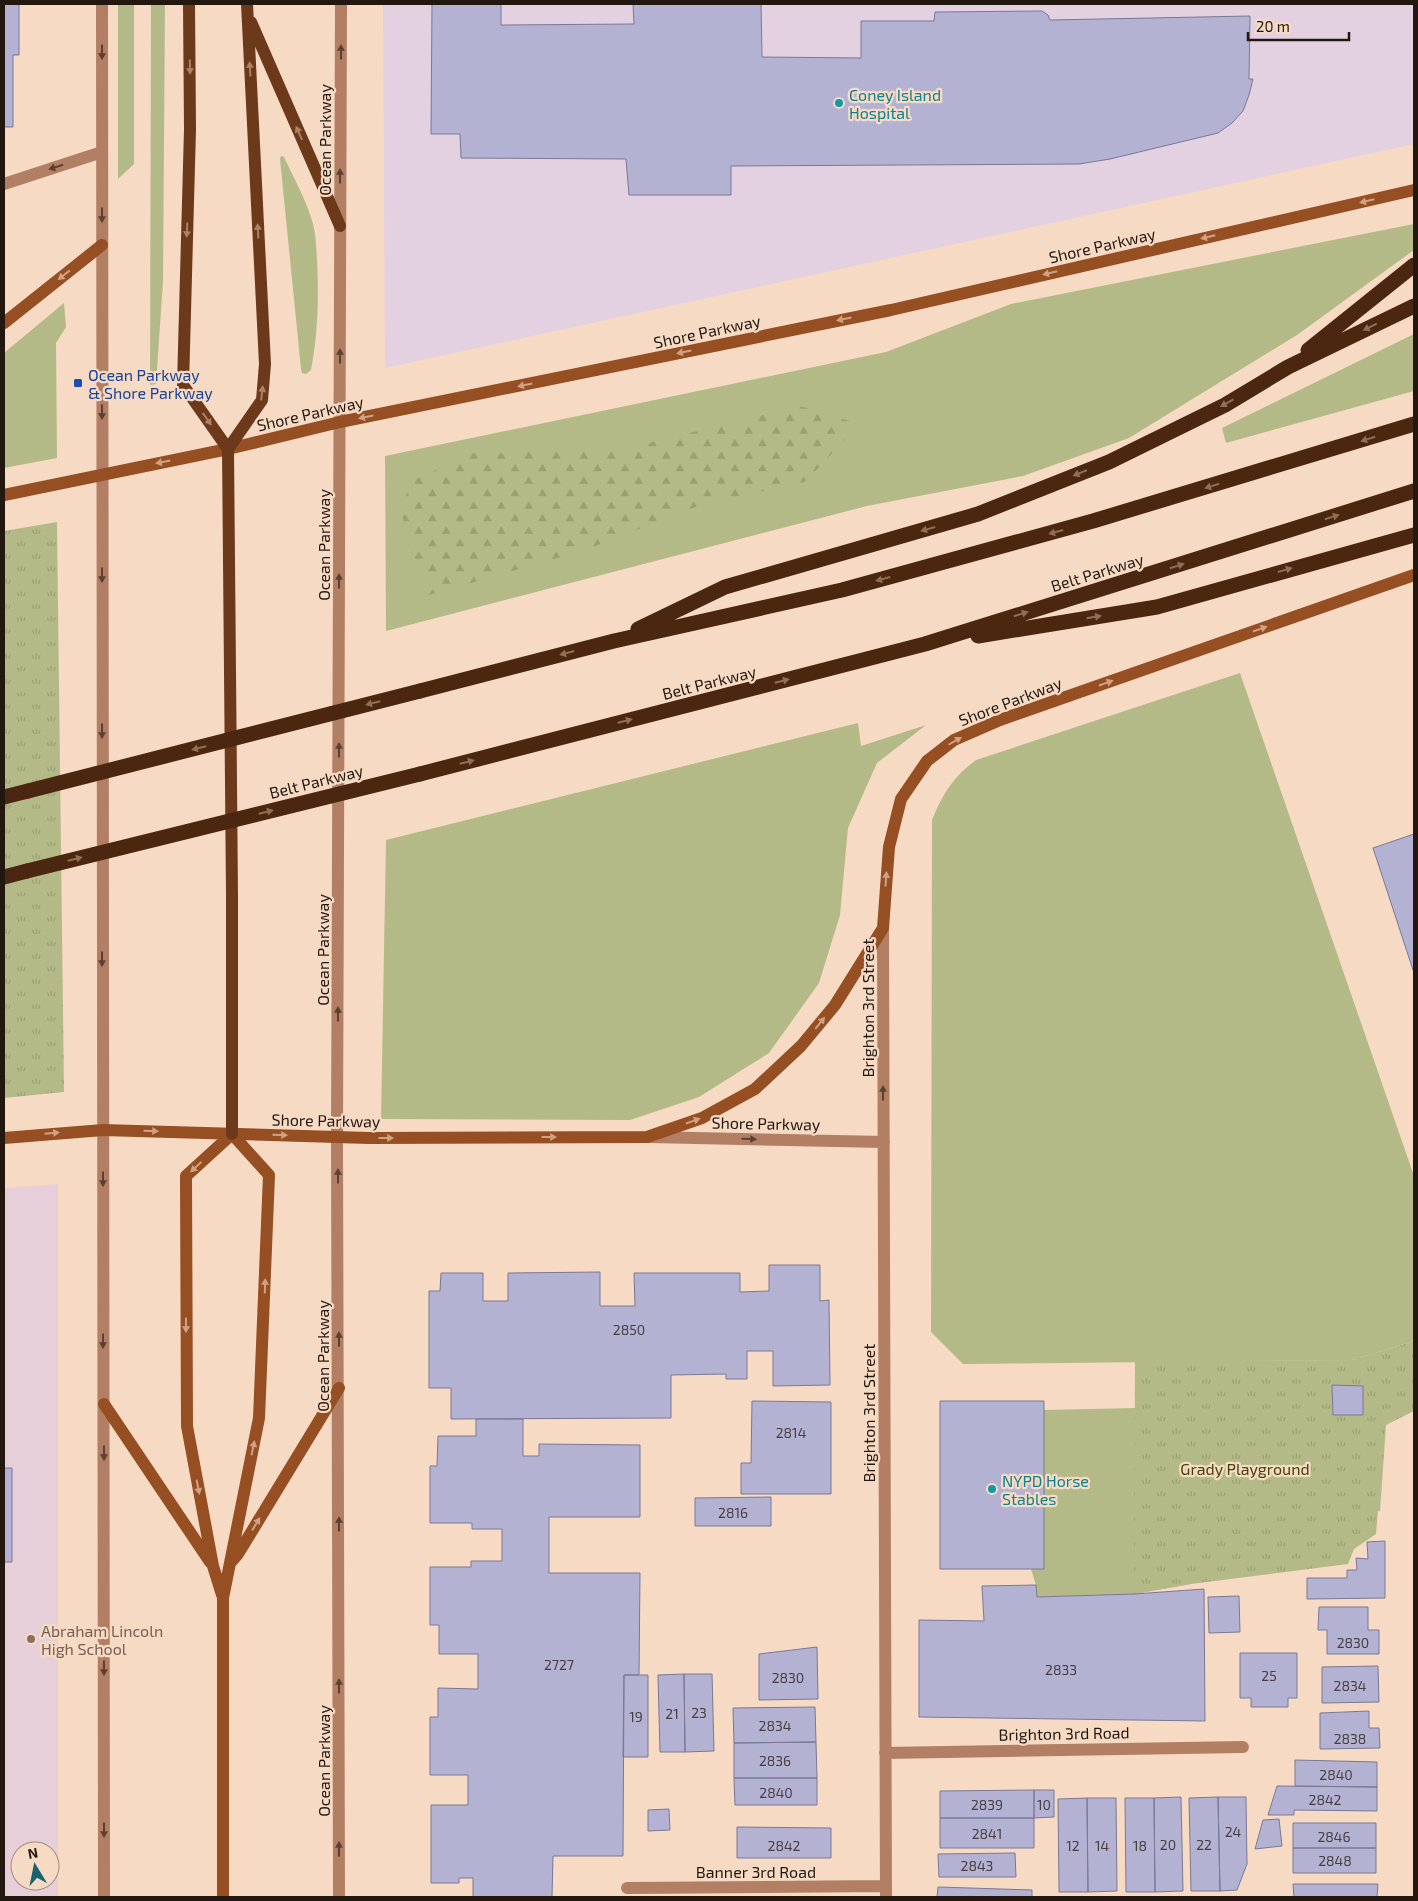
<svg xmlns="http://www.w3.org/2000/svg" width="1418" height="1901" viewBox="0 0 1418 1901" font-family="'Exo 2',sans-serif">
<defs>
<pattern id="forest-firs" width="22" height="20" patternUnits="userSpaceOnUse" patternTransform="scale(1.25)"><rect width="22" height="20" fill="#b4ba87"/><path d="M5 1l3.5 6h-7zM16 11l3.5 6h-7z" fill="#9a9f74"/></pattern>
<pattern id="park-tufts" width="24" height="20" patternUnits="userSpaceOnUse" patternTransform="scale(1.25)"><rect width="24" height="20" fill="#b4ba87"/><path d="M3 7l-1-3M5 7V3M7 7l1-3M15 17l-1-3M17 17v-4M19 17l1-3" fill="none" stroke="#9a9f74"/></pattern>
</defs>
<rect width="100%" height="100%" fill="#f7dac3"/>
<path fill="#e7cfda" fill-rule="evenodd" d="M58,1184V1897H4V1188ZM20,1851H50V1881H20Z"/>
<path fill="#e3d0e0" d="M383,4H1414V144L385,368Z"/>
<path fill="#b4ba87" d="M118,4H134V164L118,179Z
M151,4H165L163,281L156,384L150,385Z
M281,156L284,157C294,179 307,201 313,224C316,235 316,247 317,259C319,296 318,333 311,370L306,374L302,373L301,369L280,159Z
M1414,224V250L1297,335L1129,438L1023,476L867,506L386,631L385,456L886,352L1011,304Z
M64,303L66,327L56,343L57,458L4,468V353Z
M1414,334V391L1226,443L1222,428Z
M1240,673L1414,1176V1341L1352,1360L963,1364L931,1332L932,820C943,794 952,778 976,760Z
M858,723L861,746L926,725L877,763L848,828L840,915L819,983L769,1053L699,1097L630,1120L381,1119L386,840Z
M1135,1408L1191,1584L1134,1594L1037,1597L1036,1585L1031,1569L1044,1410Z"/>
<path fill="url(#forest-firs)" d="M800,406L860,424L805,482L703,504L582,551L429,595L411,556L402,514L409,482L473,453L616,451Z"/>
<path fill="url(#park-tufts)" d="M57,522L64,1092L4,1098V531Z
M1414,1341V1411L1386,1425L1380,1511H1378L1376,1534L1354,1549L1348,1564L1191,1584L1134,1594L1135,1361L1352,1360Z"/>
<path fill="#b4b2d2" stroke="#7a7895" d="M4,4H19V55H13V127H4Z
M432,4H501V25L634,24L633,4H761L762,57L861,58V21H934L935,12L1042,11L1048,15L1050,20L1250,16L1249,79H1253L1249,95L1243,111L1232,123L1218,133L1110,159L1079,164L731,166V195H629L626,159L461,158L460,134H431Z
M1414,834V973L1373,848Z
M769,1265H820V1301L829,1300L830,1385L773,1386V1351H747V1379H726V1374L671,1375V1418L451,1419V1388H429V1291H440L441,1273H483V1301H508V1273L600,1272V1306H635L634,1273H740V1292L769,1291Z
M1332,1385L1363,1386V1415H1333Z
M752,1401L831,1402V1494H741V1463H751Z
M940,1401H1044V1569H940Z
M476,1419H523V1456H539V1444L640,1445V1517H549V1573H640L639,1675H624L623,1856H553L552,1897H473V1878H459V1883H431V1805H468V1775H430V1717H438V1688L478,1689V1654H439V1625H430V1567H471V1561H502V1529H472V1523H430V1466H437L438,1436H476Z
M4,1468H12V1562H4Z
M771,1497V1526H695V1498Z
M1385,1541V1598L1307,1599V1578H1347V1570H1357L1356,1558L1368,1559L1367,1542Z
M1036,1585L1037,1597L1134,1594L1204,1589L1205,1721L919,1717V1620L984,1621L982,1586Z
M1239,1596L1240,1632L1209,1633L1208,1597Z
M1319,1607H1368V1630H1379V1654H1327V1630H1318Z
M817,1647L818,1699L759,1700V1654Z
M1240,1653H1297V1698H1288V1707H1251V1698H1240Z
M1378,1666L1379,1702L1322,1703V1667Z
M684,1674L685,1752H660L658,1675Z
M684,1674H712L714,1751L685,1752Z
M624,1675H648V1757H623Z
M815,1707L816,1742L734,1743L733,1708Z
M1369,1711V1728H1379L1380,1748L1320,1749V1713Z
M816,1742L817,1778H734V1743Z
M1295,1760L1377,1762V1787L1295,1786Z
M734,1778H817V1805H735Z
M1277,1786L1377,1787V1811L1294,1810V1815H1268Z
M1034,1790H1054V1817L1034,1818Z
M1034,1790V1818H940V1791Z
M1181,1797L1183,1891L1155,1892L1154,1798Z
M1218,1797L1220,1891H1191L1189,1798Z
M1218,1797H1246L1247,1864L1237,1890L1220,1891Z
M1087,1798L1088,1892H1059L1058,1799Z
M1087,1798H1116L1117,1891L1088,1892Z
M1125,1798H1154L1155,1892H1126Z
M669,1809L670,1830L648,1831V1810Z
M940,1818H1034V1848H940Z
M1279,1819L1282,1846L1255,1849L1263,1820Z
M1293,1823H1376V1848H1293Z
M737,1827L831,1828V1858H737Z
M1293,1848H1376V1873H1293Z
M1015,1853L1016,1877H939L938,1854Z
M1293,1884H1378L1377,1897H1294Z
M938,1887L1032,1890V1897H937Z"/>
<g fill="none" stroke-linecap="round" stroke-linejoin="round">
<path stroke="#b27f64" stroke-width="12" d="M102,4L104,1897
M4,184L102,152
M883,928L886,1897
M649,1137L884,1142
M885,1753L1243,1747
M627,1888L885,1886
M339,1897L337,1137L341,4"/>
<path stroke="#964e23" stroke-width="12" d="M4,323L102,245
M4,495L228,449L340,422L891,310L1414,190
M4,1138L103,1130L369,1138L647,1137L702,1118L755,1089L801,1046L835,1005L883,928L889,847L901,799L927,761L954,740L1000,720L1414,575
M104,1404L210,1562
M231,1562L238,1554L339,1388
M222,1595L213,1566L187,1426L186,1176L232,1134
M223,1897V1598L259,1418L269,1175L232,1134"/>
<path stroke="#6c391b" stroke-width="12" d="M189,4L190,129L183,385L228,449L232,895V1134
M251,22L340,226
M228,449L262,400L265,364L247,4"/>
<path stroke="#4b2610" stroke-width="15" d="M1308,350L1414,265
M638,629L725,587L978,514L1109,462L1225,405L1288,367L1414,306
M978,636L1157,607L1414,535
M420,691L614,641L842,590L1093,521L1414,424
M420,774L925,644L1414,491
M4,797L28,791
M4,877L27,871"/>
<path stroke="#4b2610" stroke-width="15" d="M28,791L420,691
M27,871L420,774"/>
</g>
<defs><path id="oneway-solid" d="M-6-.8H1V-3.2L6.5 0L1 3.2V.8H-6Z" transform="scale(1.25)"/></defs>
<g fill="#5c4132">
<use href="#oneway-solid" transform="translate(102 52) rotate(90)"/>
<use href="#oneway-solid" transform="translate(341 52) rotate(-90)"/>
<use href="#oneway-solid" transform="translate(56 167) rotate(162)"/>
<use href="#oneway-solid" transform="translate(340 176) rotate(-90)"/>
<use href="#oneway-solid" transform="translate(102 215) rotate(90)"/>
<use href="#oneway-solid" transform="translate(340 356) rotate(-90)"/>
<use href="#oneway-solid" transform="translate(102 412) rotate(90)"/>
<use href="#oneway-solid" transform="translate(102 575) rotate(90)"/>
<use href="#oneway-solid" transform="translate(339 581) rotate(-90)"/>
<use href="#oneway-solid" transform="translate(102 731) rotate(90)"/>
<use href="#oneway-solid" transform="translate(339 750) rotate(-90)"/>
<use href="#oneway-solid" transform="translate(102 959) rotate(90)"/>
<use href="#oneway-solid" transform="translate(338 1014) rotate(-90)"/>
<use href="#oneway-solid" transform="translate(883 1093) rotate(-90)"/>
<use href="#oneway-solid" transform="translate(749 1139) rotate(1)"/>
<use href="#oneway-solid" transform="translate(338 1176) rotate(-90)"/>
<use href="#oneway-solid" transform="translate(103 1179) rotate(90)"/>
<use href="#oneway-solid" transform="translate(339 1339) rotate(-90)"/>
<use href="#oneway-solid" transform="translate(103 1341) rotate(90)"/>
<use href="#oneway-solid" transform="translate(104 1453) rotate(90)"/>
<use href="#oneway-solid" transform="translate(339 1524) rotate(-90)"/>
<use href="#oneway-solid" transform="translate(104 1668) rotate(90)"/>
<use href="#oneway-solid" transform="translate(339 1686) rotate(-90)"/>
<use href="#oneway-solid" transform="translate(104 1830) rotate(90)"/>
<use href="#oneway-solid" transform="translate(339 1849) rotate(-90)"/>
</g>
<g fill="#ab8167">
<use href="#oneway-solid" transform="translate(190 67) rotate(89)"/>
<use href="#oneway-solid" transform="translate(250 69) rotate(-93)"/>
<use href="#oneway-solid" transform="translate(299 133) rotate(-114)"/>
<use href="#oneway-solid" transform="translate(187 230) rotate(92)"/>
<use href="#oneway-solid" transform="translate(258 231) rotate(-93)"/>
<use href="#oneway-solid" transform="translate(262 393) rotate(-83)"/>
<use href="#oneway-solid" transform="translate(207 419) rotate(55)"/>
</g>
<g fill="#d0a283">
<use href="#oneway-solid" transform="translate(1367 201) rotate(167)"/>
<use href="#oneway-solid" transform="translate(1208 237) rotate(167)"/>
<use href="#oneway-solid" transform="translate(1050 273) rotate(167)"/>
<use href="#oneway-solid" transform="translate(64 275) rotate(142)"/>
<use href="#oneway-solid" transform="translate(844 319) rotate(168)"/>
<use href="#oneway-solid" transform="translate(684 352) rotate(168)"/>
<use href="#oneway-solid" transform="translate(525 385) rotate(168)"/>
<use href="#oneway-solid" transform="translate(366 417) rotate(169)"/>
<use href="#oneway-solid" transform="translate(163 462) rotate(169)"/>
<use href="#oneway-solid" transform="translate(1260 629) rotate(-19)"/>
<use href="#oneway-solid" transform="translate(1106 683) rotate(-19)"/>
<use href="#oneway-solid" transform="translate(955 741) rotate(-30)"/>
<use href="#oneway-solid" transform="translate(886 879) rotate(-86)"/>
<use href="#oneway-solid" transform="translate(820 1023) rotate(-51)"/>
<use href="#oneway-solid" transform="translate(693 1121) rotate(-19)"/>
<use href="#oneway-solid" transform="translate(151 1131) rotate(2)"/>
<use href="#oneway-solid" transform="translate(52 1133) rotate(-5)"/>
<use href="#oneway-solid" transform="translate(280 1135) rotate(2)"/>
<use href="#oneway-solid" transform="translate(549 1137)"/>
<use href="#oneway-solid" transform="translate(386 1138)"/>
<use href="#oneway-solid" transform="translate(196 1167) rotate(137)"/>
<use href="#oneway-solid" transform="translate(265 1286) rotate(-88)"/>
<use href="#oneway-solid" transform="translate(186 1325) rotate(90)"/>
<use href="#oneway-solid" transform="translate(253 1448) rotate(-78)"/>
<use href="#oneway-solid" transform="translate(198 1487) rotate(79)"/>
<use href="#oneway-solid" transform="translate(256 1524) rotate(-59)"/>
</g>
<g fill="#906e58">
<use href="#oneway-solid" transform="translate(1370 327) rotate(154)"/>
<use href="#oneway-solid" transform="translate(1227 403) rotate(151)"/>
<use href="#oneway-solid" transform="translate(1368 439) rotate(163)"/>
<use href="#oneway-solid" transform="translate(1080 473) rotate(158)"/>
<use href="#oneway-solid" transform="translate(1212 486) rotate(163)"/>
<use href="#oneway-solid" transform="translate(1332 517) rotate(-17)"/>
<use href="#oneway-solid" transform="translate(928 529) rotate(164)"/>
<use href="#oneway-solid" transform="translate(1056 532) rotate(165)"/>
<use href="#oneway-solid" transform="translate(1177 566) rotate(-17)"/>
<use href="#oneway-solid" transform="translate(1285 570) rotate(-16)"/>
<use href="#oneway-solid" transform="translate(883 579) rotate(165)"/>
<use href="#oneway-solid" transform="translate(1021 614) rotate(-17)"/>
<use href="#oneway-solid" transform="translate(1094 617) rotate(-9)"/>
<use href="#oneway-solid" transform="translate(567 653) rotate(165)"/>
<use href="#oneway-solid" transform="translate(782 681) rotate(-14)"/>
<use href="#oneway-solid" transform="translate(373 703) rotate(166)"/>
<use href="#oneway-solid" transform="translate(625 721) rotate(-14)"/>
<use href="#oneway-solid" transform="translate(199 748) rotate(166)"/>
<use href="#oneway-solid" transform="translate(467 762) rotate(-14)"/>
<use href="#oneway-solid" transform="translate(266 812) rotate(-14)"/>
<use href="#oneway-solid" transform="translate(75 859) rotate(-14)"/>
</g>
<g fill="#0f9aa8" stroke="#f7dac3" stroke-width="2">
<circle cx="839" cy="103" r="5"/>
<circle cx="992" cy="1489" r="5"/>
</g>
<rect fill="#1a4fb4" stroke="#f7dac3" stroke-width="2" x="73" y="378" width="10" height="10" rx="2.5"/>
<circle fill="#8d6e63" stroke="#f7dac3" stroke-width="2" cx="31" cy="1639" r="5"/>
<g text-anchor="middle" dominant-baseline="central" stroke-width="4.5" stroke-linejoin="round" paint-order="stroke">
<g font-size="14" fill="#473e40">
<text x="629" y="1329">2850</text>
<text x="791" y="1432">2814</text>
<text x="733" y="1512">2816</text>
<text x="1353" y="1642">2830</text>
<text x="559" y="1664">2727</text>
<text x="1061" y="1669">2833</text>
<text x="1269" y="1675">25</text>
<text x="788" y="1677">2830</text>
<text x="1350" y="1685">2834</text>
<text x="699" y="1712">23</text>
<text x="672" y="1713">21</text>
<text x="636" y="1716">19</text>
<text x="775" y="1725">2834</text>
<text x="1350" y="1738">2838</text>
<text x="775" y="1760">2836</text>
<text x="1336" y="1774">2840</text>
<text x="776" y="1792">2840</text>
<text x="1325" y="1799">2842</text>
<text x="987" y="1804">2839</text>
<text x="1044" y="1804">10</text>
<text x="1233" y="1831">24</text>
<text x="987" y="1833">2841</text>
<text x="1334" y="1836">2846</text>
<text x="1168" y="1844">20</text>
<text x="1204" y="1844">22</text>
<text x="784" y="1845">2842</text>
<text x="1073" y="1845">12</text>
<text x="1102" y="1845">14</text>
<text x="1140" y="1845">18</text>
<text x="1335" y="1860">2848</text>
<text x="977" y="1865">2843</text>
</g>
<g font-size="16" fill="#0d838f" stroke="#f7dac3" text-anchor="start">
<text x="849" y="94">Coney Island<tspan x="849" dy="18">Hospital</tspan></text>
<text x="1002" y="1480">NYPD Horse<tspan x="1002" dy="18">Stables</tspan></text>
</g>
<g font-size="16" fill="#231810" stroke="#f7dac3">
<text transform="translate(324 140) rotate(-90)">Ocean Parkway</text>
<text transform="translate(1102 245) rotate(-13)">Shore Parkway</text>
<text transform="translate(707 331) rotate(-12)">Shore Parkway</text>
<text transform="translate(310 413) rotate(-13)">Shore Parkway</text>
<text transform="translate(323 545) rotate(-90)">Ocean Parkway</text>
<text transform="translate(1097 572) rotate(-17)">Belt Parkway</text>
<text transform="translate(709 682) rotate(-14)">Belt Parkway</text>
<text transform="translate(1010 701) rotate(-21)">Shore Parkway</text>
<text transform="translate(316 781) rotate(-14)">Belt Parkway</text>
<text transform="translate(322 950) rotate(-90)">Ocean Parkway</text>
<text transform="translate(867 1008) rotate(-90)">Brighton 3rd Street</text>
<text transform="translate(326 1120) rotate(1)">Shore Parkway</text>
<text transform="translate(766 1123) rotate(1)">Shore Parkway</text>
<text transform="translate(322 1356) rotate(-90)">Ocean Parkway</text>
<text transform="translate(868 1413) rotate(-90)">Brighton 3rd Street</text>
<text transform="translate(1064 1733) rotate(-1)">Brighton 3rd Road</text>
<text transform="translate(323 1761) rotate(-90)">Ocean Parkway</text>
<text x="756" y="1871">Banner 3rd Road</text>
</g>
<g font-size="16" fill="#164399" stroke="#f7dac3" text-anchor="start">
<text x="88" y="374">Ocean Parkway<tspan x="88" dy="18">&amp; Shore Parkway</tspan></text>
</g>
<g font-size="16" fill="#414505" stroke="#f7dac3">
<text x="1245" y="1468">Grady Playground</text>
</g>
<g font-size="16" fill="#785e54" stroke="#f7dac3" text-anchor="start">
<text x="41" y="1630">Abraham Lincoln<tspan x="41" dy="18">High School</tspan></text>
</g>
</g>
<rect width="1418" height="1901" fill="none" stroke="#231810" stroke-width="10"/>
<g transform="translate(35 1866) rotate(350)"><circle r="24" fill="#f7dac3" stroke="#a28c7b"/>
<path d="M0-4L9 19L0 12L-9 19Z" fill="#1a6171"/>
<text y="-8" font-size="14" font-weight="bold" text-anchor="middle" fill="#231810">N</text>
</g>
<path d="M1248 32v8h101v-8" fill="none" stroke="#231810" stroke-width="2.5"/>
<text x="1256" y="32" font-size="15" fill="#231810" stroke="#f7dac3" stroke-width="4" paint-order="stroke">20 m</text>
</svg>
